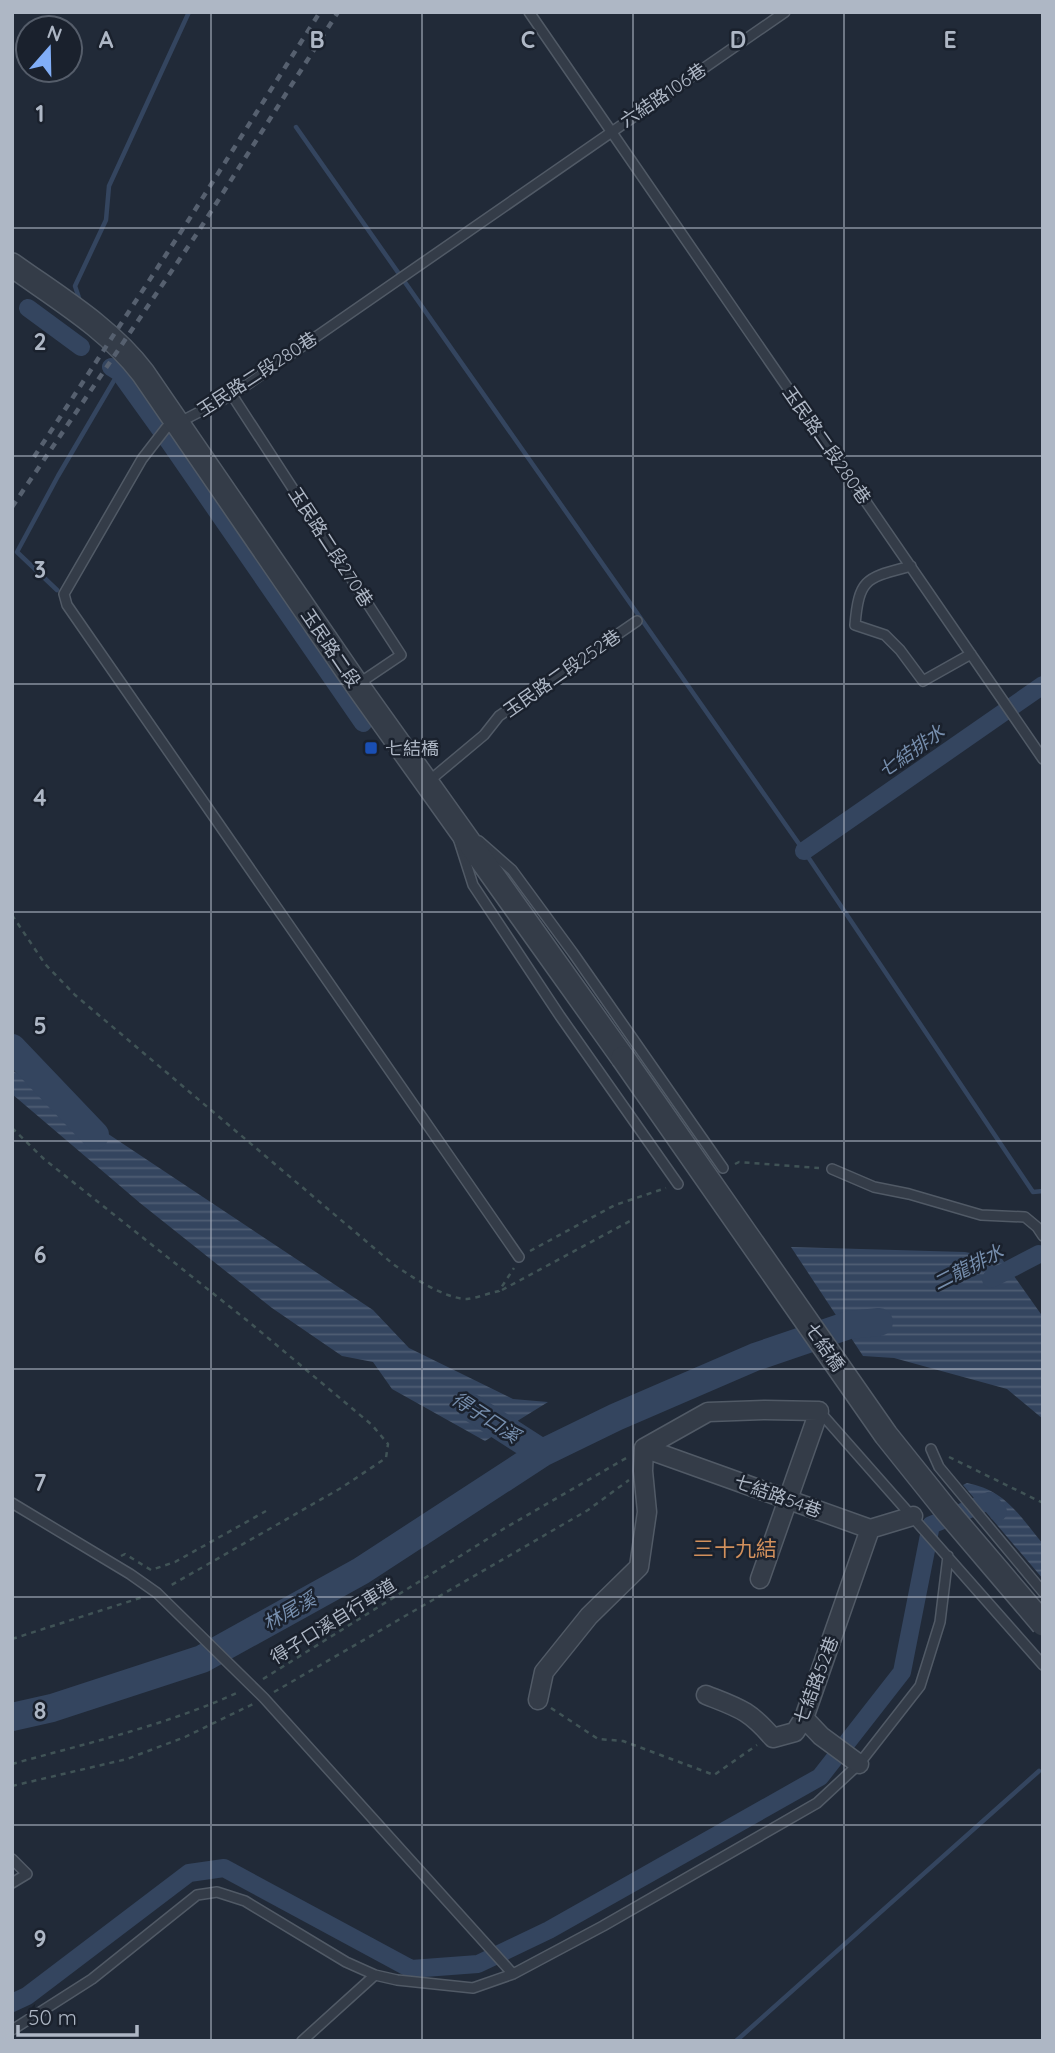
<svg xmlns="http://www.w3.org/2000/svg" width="1055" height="2053" viewBox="0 0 1055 2053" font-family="Quicksand,'Noto Sans TC',sans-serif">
<defs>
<pattern id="water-rules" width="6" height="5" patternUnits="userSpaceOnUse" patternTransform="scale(1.75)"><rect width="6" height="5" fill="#34455f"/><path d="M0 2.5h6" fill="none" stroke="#4f5e74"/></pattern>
</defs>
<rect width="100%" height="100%" fill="#212a38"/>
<path fill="url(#water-rules)" d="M12,1070L373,1310L409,1348L513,1399L548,1402L485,1441L392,1389L373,1362L342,1356L272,1308L140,1203L12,1094Z
M791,1247L965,1252L1002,1259L1043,1317V1419L1007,1389L894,1358L863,1356Z
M967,1483C1005,1490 1019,1515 1043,1544V1579L963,1485Z"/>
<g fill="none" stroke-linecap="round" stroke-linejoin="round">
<path stroke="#34455f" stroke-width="4.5" d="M296,127L804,851L1033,1192L1043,1191
M80,301L75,286L106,220L109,186L189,12
M57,590L17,552L58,476L119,372
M736,2041L1039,1771"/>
<path stroke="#34455f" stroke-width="18" d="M28,308L81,347
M111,367L119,372L170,443L363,723
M804,851L1043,685
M991,1279L1039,1254
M12,2003L27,1996L189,1873L224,1868L411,1969L478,1964L549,1930L820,1777L902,1672L931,1525L989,1501L998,1512"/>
<path stroke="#34455f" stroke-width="28" d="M12,1048L95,1135
M472,1408L542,1453
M12,1717L52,1708L202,1659L361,1571L542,1453L616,1417L755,1357L849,1325L879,1322"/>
<g stroke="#515a66" stroke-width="12">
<path id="service" d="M529,12L1043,759
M232,395L401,655L358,684
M911,566C867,578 859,577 855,625L885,635L900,650L923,681L971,654
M429,781L484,735L499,716L637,621
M459,841L473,885L560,1016L678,1184
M479,841L512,870L573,953L723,1168
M832,1169L874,1187L909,1194L981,1215L1025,1217L1037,1227L1043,1236
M519,1257L67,605L64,594L142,459L166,428L178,423L232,395L785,12
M819,1411L1043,1665
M931,1449L939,1467L1043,1592
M12,1503L130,1574L157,1593L264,1698L513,1974
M12,1859L27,1874L12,1883
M12,2030L92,1979L197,1895L217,1892L245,1901L346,1962L375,1975
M302,2041L375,1975L397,1980L473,1988L513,1974L603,1926L817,1803L859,1764L920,1686L940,1622L948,1556"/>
</g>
<g stroke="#515a66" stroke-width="21">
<path id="minor" d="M644,1448L708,1412L765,1410L819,1411L760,1579
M644,1448L870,1529L913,1516
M706,1695C739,1708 749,1710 773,1738L795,1732L804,1718L870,1529
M538,1700L544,1672L589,1616L639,1567L647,1512L643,1471L644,1448
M804,1718L821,1736L859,1764"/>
</g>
<g stroke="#515a66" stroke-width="26">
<path id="tertiary" d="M12,265C58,298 109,328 143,373L357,685L623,1058"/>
</g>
<path stroke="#405356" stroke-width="2.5" stroke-dasharray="5 5" stroke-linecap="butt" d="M12,915L45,964L75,995L393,1264C410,1276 445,1299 467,1299C477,1298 489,1293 499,1291L514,1268
M12,1128L44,1159L249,1322L372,1425L388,1444L386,1458L341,1488L168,1587
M735,1164L739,1162L819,1168
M530,1251L615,1205L666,1188
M502,1290L630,1221
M949,1457L1043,1503
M121,1556L125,1554L151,1570L175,1562L266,1511
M12,1639L143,1597
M263,1679L505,1528L628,1457
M274,1692L588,1510L629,1480
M551,1708L598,1739L623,1741L714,1775L757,1745
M12,1764C88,1743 167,1725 239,1692
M12,1786L127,1759L185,1737L253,1704"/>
<use href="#service" stroke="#343c48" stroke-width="9"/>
<use href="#minor" stroke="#343c48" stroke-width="18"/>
<use href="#tertiary" stroke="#343c48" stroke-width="23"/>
<path stroke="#56606f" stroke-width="4.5" stroke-dasharray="7 7" stroke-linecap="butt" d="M34,457L188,221L320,12
M12,507L198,232L338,12"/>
<g stroke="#515a66" stroke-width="26" stroke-linecap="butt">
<path id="tertiary-bridge" d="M623,1058L886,1435L946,1510L1043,1624"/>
</g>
<use href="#tertiary-bridge" stroke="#343c48" stroke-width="23"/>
</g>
<path fill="none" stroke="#aeb7c5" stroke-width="2" stroke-opacity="0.55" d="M211,12V2041M422,12V2041M633,12V2041M844,12V2041M12,228H1043M12,456H1043M12,684H1043M12,912H1043M12,1141H1043M12,1369H1043M12,1597H1043M12,1825H1043"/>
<rect fill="#1a4fb4" stroke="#1a212d" stroke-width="2.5" x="364" y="741" width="14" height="14" rx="3.5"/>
<g text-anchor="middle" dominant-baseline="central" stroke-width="5" stroke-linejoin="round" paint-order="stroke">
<g font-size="18" fill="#aeb7c5" stroke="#1a212d">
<text transform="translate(663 95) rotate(-34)">六結路106巷</text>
<text transform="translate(257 374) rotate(-33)">玉民路二段280巷</text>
<text transform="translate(827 445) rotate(55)">玉民路二段280巷</text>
<text transform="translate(331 547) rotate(57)">玉民路二段270巷</text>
<text transform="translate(331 648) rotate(56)">玉民路二段</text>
<text transform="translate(562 673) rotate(-35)">玉民路二段252巷</text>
<text transform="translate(825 1347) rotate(55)">七結橋</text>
<text transform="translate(778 1496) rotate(20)">七結路54巷</text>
<text transform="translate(333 1621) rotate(-32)">得子口溪自行車道</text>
<text transform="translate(816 1680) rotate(-69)">七結路52巷</text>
</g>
<g font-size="18" fill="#aeb7c5" stroke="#1a212d" text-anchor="start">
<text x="385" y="748">七結橋</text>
</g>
<g font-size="19" font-style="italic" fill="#768ead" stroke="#1a212d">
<text transform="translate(911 751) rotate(-35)">七結排水</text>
<text transform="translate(968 1267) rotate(-27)">二龍排水</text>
<text transform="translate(486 1417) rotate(33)">得子口溪</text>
<text transform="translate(289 1611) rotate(-29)">林尾溪</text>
</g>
<g font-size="21" fill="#d2905c" stroke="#1a212d">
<text x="735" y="1548">三十九結</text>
</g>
</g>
<g font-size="23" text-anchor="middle" font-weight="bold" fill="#aeb7c5" stroke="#1a212d" stroke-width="5" stroke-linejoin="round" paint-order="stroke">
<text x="106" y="48">A</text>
<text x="317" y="48">B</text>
<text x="528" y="48">C</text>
<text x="738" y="48">D</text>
<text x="950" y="48">E</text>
<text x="40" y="122">1</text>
<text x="40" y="350">2</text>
<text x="40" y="578">3</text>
<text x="40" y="806">4</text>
<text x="40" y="1034">5</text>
<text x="40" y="1263">6</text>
<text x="40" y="1491">7</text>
<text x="40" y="1719">8</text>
<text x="40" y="1947">9</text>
</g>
<rect width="1055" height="2053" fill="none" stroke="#aeb7c5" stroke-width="28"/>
<g transform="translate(49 49) rotate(20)"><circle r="33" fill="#1a212d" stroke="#555d6a" stroke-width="2"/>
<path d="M0-5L12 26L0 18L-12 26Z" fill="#81aef7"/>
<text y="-10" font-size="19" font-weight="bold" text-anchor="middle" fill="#aeb7c5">N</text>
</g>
<path d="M18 2025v10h119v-10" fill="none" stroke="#aeb7c5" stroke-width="3.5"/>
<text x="28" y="2025" font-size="21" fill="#aeb7c5" stroke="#1a212d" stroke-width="5" paint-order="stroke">50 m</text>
</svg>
